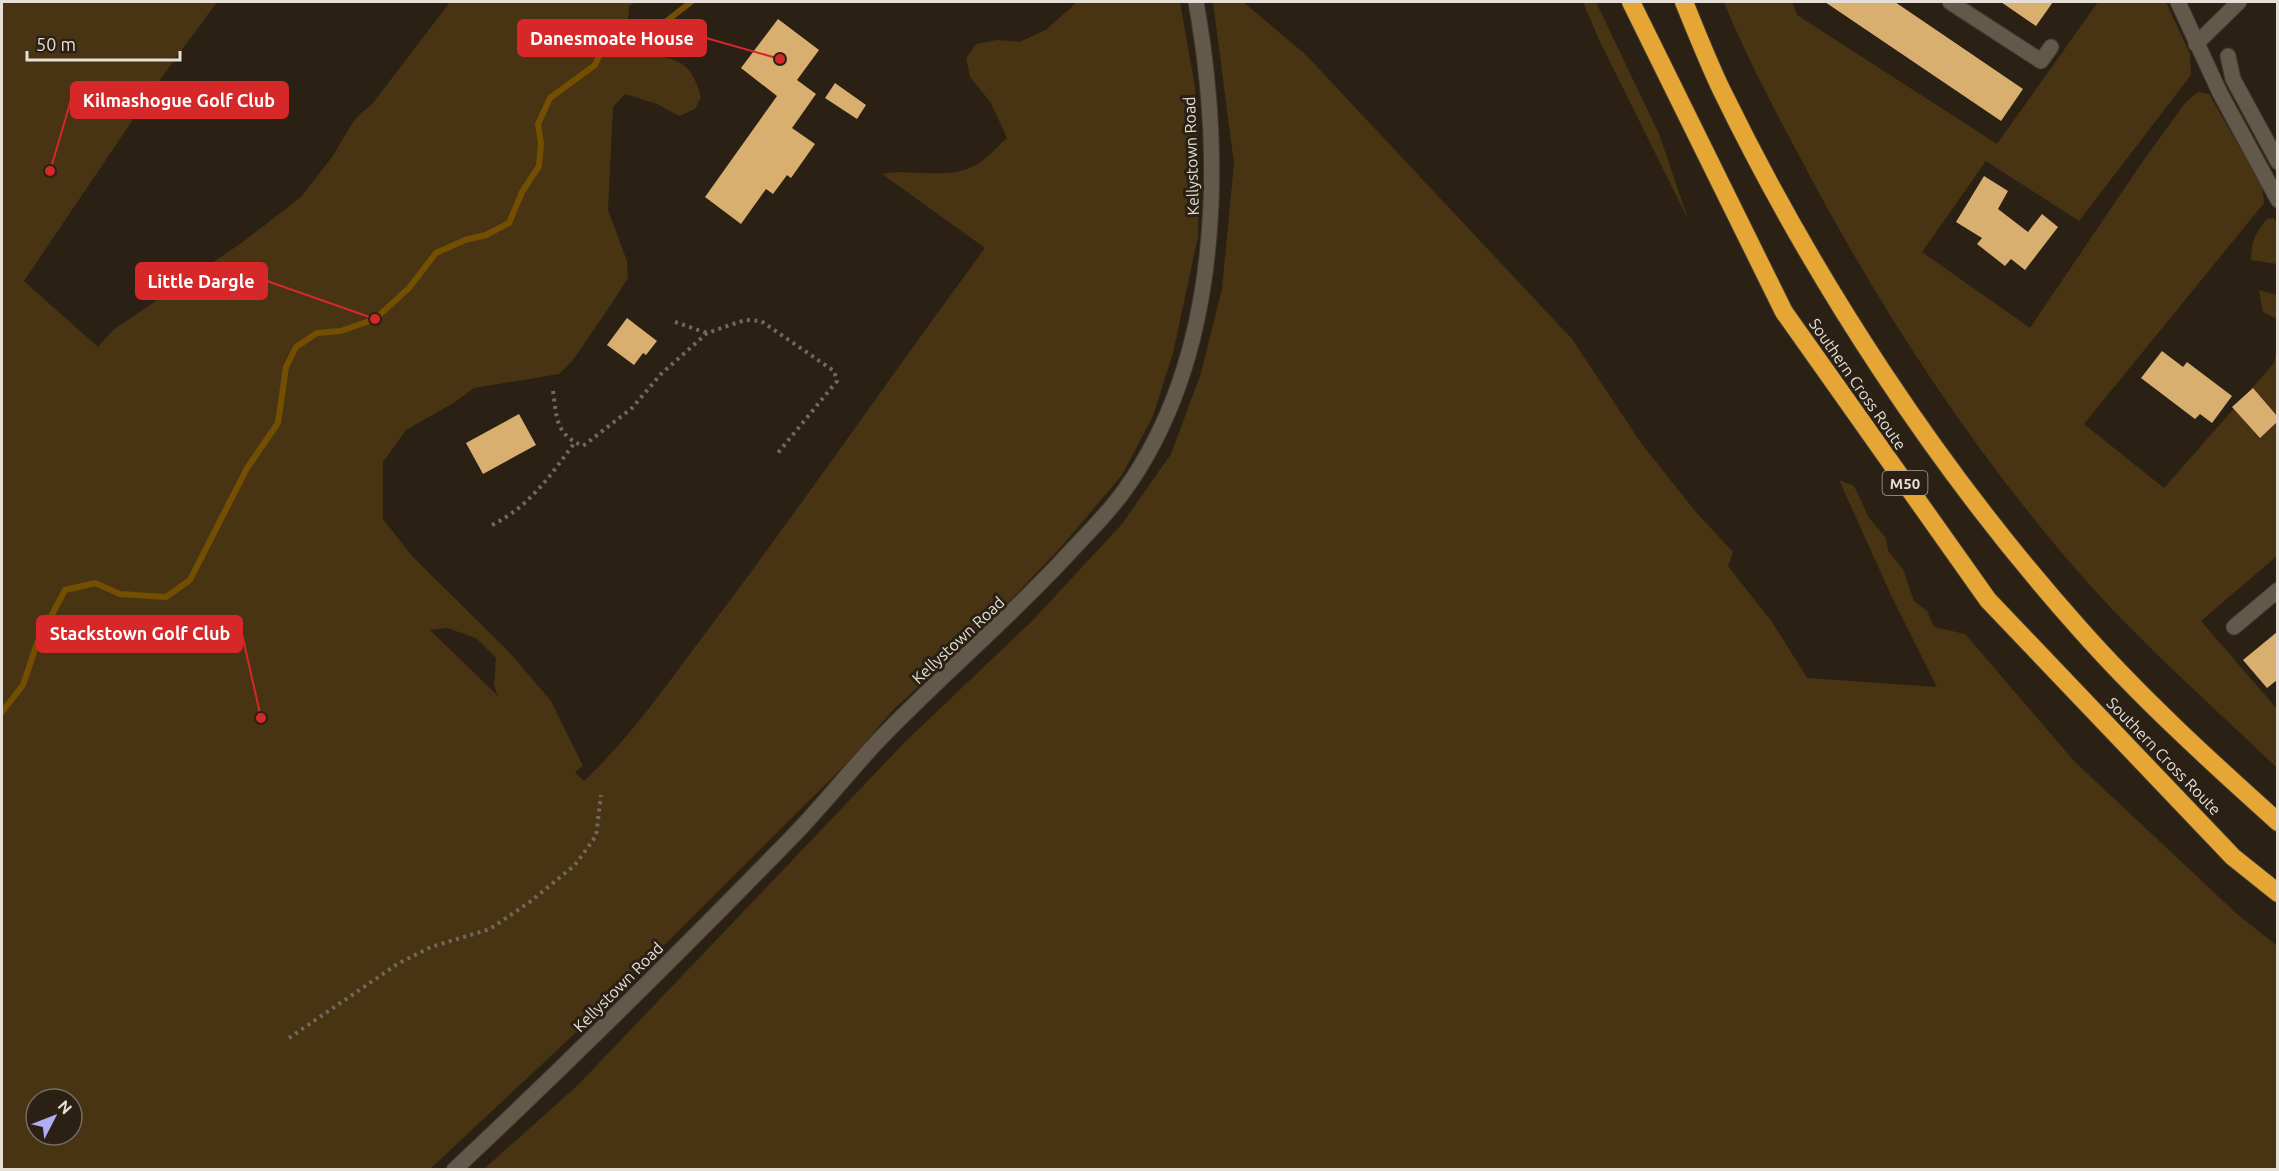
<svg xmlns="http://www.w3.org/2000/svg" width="2279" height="1171" viewBox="0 0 2279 1171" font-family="Ubuntu,sans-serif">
<rect width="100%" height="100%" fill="#2a2114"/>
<path fill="#483412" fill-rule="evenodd" d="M2,2H217L159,81L24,281L98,347L113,330L240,244L301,197L332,157L355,119L373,103L450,2H636L629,6L628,19L634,50C671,61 690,54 701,97L695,109L679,116L657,104L625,94L613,107L608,210L627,261L628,278L610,306L573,360L559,374L474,388L455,402L406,430L383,462V519L413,557L509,652L551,701L583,766L575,772L584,781C635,733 674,674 716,619C808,497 894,371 985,248L882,174C913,168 951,182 979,163C989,156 998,146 1007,138L991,103L970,77L966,58L976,44L997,40L1020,42L1047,29L1077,2H1180L1195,87L1199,167L1198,237L1173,353L1153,416L1122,475L1062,546L999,612L893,710L851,759L585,1024L430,1169H2ZM447,628L476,638L496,658L494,686L498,696L430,630ZM36,1099H72V1135H36Z
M1213,2H1243L1305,54L1572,339L1641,443L1695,511L1733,552L1728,566L1772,622L1807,678L1937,687L1891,595L1839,480L1854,486L1869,518L1886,538L1888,551L1903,569L1914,601L1927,611L1934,627L1965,634L2075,762L2236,913L2277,946V1169H484L577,1086L905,742L1032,621L1122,524L1171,454L1201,373L1222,288L1234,164Z
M1583,2H1596L1659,134L1688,219L1600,42Z
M1724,2H1792L1797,15L1997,144L2098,2H2166L2190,54L2191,75L2079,221L1986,161L1922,252L2030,328L2143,161L2186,102L2198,92L2209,94L2262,186L2264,203L2084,424L2164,488L2274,363L2277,347V556L2201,621L2277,709V768C2215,708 2146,648 2089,584C1976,457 1881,311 1802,161C1774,109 1746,56 1724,2Z
M2274,218L2277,224V264L2251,260C2251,242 2256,232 2267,219Z
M2259,290L2277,295V319L2263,312Z"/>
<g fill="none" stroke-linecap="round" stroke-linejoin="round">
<path stroke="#754f01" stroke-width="6" d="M2,712L23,685L37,643L65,590L95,583L120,594L166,597L190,580L247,468L278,423L286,367L296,347L317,333L341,331L375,319L409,288L436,253L465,240L486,235L509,223L522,192L539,166L541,144L538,124L550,98L595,65L606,40L619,33L646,30L664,23L691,2"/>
</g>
<path fill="#d9af6f" d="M1825,2H1895L2023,89L2001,121Z
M2001,2H2053L2036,26Z
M778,19L819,50L797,80L816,94L792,128L815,144L791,178L787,175L773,194L766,189L741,224L705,197L777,96L741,68Z
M835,83L866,105L857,119L825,98Z
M1984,176L2008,191L1998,209L2028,232L2042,214L2058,227L2025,270L2011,259L2005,266L1977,244L1982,238L1956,222Z
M627,318L657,341L646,355L643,353L634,365L607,345Z
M2162,351L2183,367L2187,362L2232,396L2212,423L2200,414L2195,419L2141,378Z
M2253,388L2277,416V422L2260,438L2232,407Z
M519,414L536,445L483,474L466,443Z
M2277,632V680L2267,688L2243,660Z"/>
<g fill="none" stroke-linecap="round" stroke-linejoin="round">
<g stroke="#403a31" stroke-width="17">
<path id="minor" d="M1950,2L2041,61L2051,47
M2196,44L2239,2
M2228,56L2233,79L2278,162
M2234,627L2278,590
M454,1170C570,1061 683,949 794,835C823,805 849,772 877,742C940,676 1010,618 1071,551C1089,532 1109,512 1124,491C1222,355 1224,159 1196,2"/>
</g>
<g stroke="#403a31" stroke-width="17">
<path id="tertiary" d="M2178,2L2220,93L2278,200"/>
</g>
<g stroke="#403a31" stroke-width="20">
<path id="motorway" d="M1631,2L1784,312L1988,600L2233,857L2278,893
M1684,2C1696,31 1708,62 1722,91C1815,282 1938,470 2079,628C2140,697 2209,760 2278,822"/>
</g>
<path stroke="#71695e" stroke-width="4" stroke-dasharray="3 4.5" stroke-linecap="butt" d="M675,322L707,333
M553,391C557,418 555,434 583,446L632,408L661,374L707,333L745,320L761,321L834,371L837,381L777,454
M492,525C529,507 551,475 575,442
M289,1038L399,963L431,947L490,929L531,901L575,865L596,836L601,795"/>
<use href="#minor" stroke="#63594a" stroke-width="15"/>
<use href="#tertiary" stroke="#63594a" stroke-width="15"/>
<use href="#motorway" stroke="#e6a636" stroke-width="18"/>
</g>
<g text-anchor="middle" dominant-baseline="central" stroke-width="6" stroke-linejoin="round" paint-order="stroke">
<rect fill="#2a2114" stroke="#ada69c" stroke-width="1.5" x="1882.5" y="471" width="45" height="24" rx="4.5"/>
<g font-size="15" font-weight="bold" fill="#e5dfd7">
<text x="1905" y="483">M50</text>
</g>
<g font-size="16" fill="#e5dfd7" stroke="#2a2114">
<text transform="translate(1191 156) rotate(-92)">Kellystown Road</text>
<text transform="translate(1858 384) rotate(55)">Southern Cross Route</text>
<text transform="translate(958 640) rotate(-43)">Kellystown Road</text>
<text transform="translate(2164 756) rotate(46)">Southern Cross Route</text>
<text transform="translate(618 987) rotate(-45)">Kellystown Road</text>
</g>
</g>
<path fill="none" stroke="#d62828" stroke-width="2" d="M780 59L706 38M50 171L71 100M375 319L267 281M261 718L242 634"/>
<g fill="#d62828" stroke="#2a2114" stroke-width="2">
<circle cx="780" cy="59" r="6"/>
<circle cx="50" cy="171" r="6"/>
<circle cx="375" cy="319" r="6"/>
<circle cx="261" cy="718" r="6"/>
</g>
<g fill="#d62828" stroke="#d62828" stroke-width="2">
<rect x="518" y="20" width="188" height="36" rx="6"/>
<rect x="71" y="82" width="217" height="36" rx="6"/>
<rect x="136" y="263" width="131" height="36" rx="6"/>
<rect x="37" y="616" width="205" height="36" rx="6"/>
</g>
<g font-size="18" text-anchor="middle" font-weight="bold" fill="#fff">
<text x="612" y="45">Danesmoate House</text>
<text x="179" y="107">Kilmashogue Golf Club</text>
<text x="201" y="288">Little Dargle</text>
<text x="140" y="640">Stackstown Golf Club</text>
</g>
<rect width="2279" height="1171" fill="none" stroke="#e5dfd7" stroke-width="6"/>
<g transform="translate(54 1117) rotate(48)"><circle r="28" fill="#2a2114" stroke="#756d62" stroke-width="1.5"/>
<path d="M0-4.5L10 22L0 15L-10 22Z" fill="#b2adf9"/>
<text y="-9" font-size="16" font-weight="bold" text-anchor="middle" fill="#e5dfd7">N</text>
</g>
<path d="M27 51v9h153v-9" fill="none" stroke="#e5dfd7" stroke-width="3"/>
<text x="36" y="51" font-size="18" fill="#e5dfd7" stroke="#2a2114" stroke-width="4.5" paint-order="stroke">50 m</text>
</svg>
